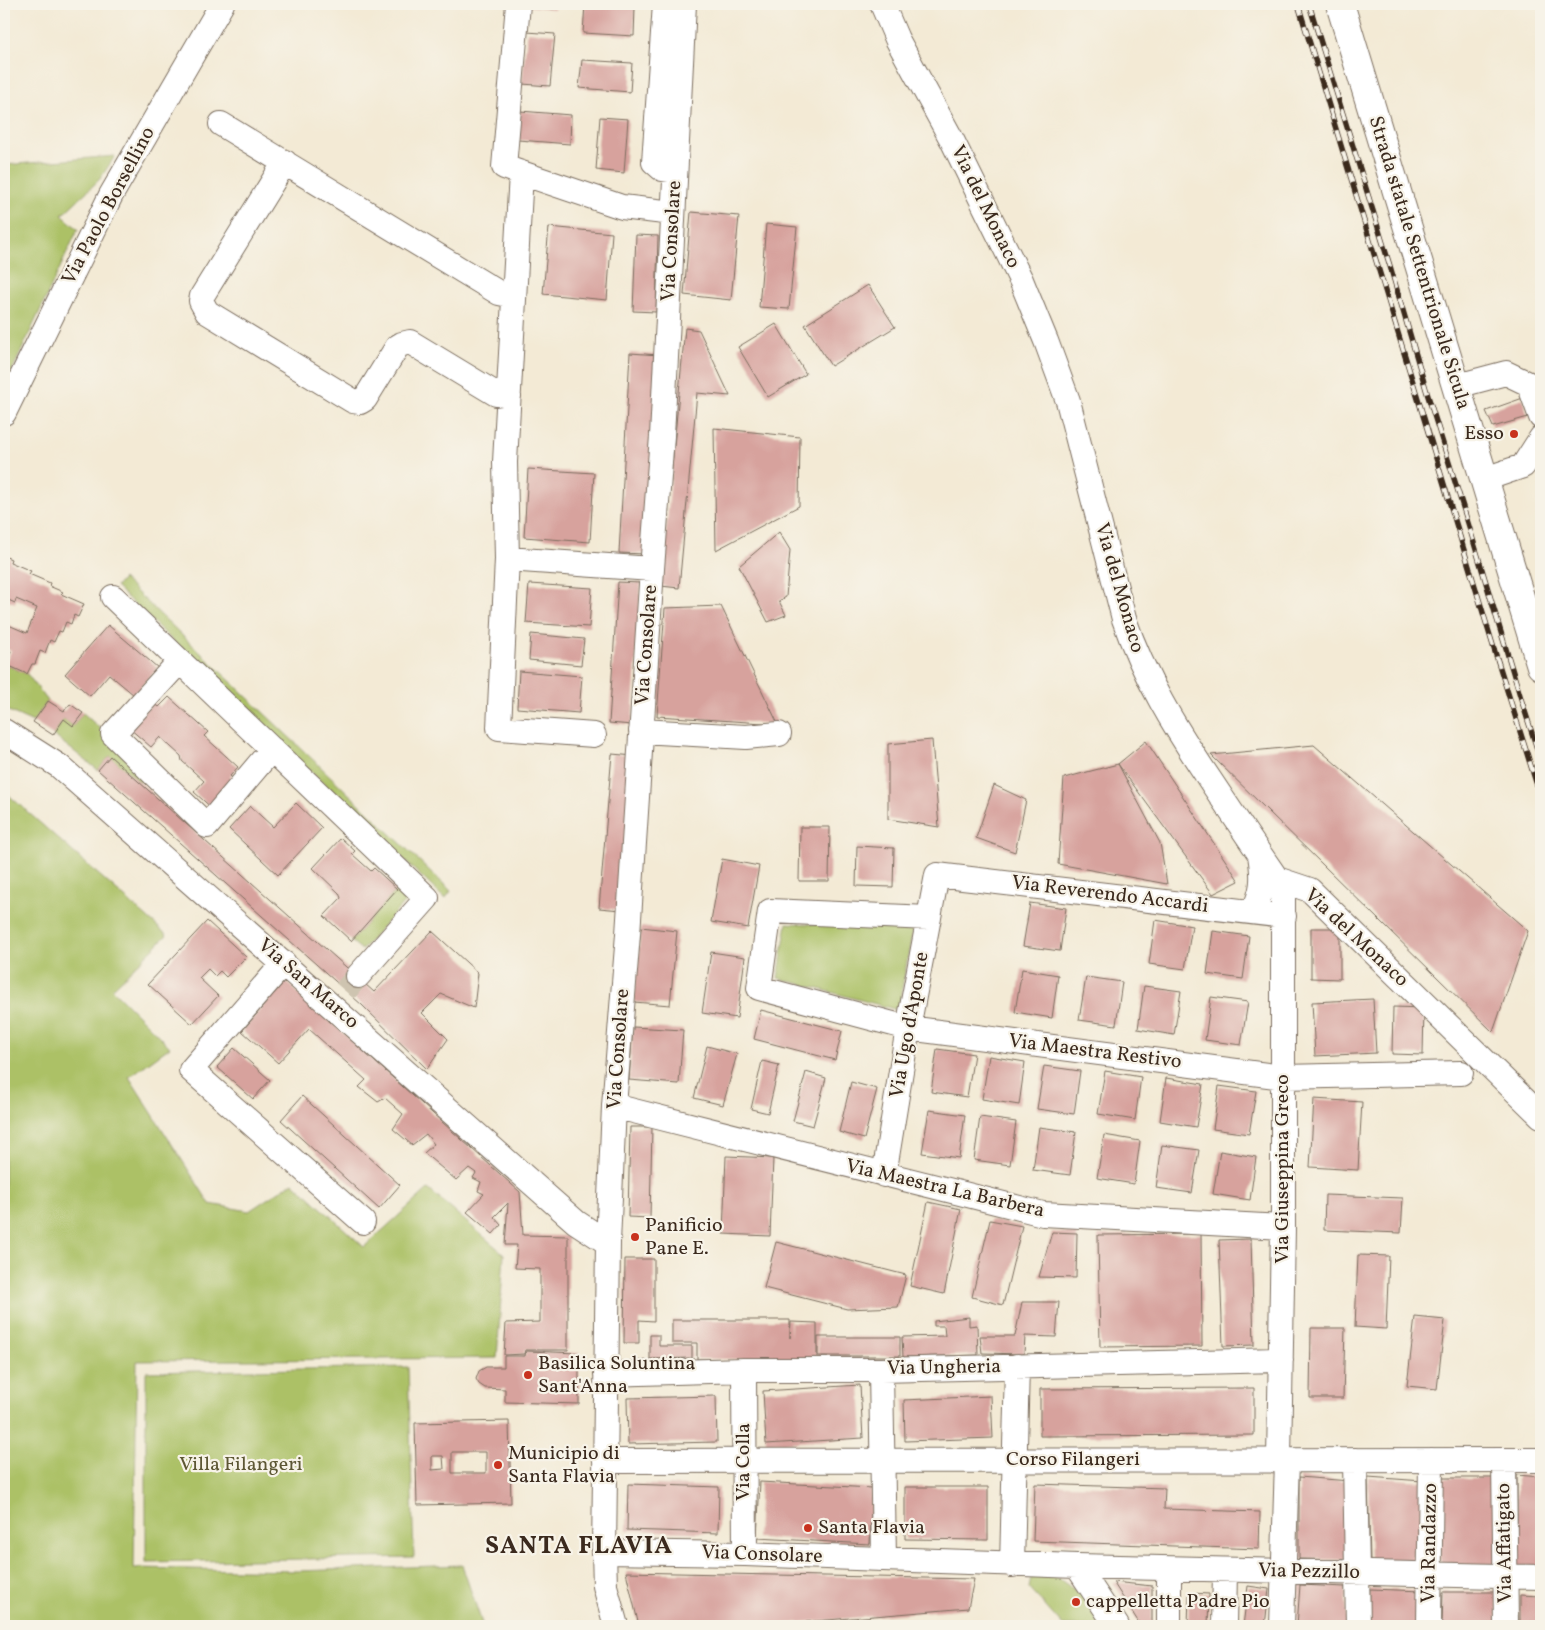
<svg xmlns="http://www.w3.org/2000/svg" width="1545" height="1630" viewBox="0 0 1545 1630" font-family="Vollkorn,serif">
<rect width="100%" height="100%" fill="#f7f3e8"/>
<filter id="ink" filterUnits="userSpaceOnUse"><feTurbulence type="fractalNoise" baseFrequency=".02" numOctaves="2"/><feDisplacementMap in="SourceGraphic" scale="10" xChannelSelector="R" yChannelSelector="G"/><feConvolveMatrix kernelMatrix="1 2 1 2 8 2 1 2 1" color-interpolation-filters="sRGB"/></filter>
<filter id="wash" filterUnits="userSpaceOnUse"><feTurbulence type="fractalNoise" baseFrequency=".0096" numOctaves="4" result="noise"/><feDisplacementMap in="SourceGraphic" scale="20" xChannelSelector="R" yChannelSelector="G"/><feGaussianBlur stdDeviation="1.12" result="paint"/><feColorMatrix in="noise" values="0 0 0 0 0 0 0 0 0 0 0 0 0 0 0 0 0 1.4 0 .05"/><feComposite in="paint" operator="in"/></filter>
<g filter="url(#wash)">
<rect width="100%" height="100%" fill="#f3ead5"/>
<path fill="#acc166" stroke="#747642" d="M115,156L100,179L62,215L78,229L4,388V165Z
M123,579L451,891L445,899L116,587Z
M4,664L27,674L48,701L33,722L4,709Z
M83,713L149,772L140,782L110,756L98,770L53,735L64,719L73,726Z
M4,791L167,935L112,989L170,1047L129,1077L210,1204L249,1211L293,1182L364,1247L428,1189L504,1254L497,1358L137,1361L134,1568L298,1571L462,1565L483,1626H4Z
M401,885L411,895L362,950L351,941Z
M787,923L913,929L898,1010L778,978Z
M408,1367L414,1557L146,1562V1372Z
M1032,1574L1056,1577L1097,1605L1107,1626H1063L1029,1588Z"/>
<g id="blocks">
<path fill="#d7a29d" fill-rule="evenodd" d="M528,4H555L554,9L528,6Z
M585,4L635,7L634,36L583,33Z
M527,32L555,34L550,86L522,84Z
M582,60L632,63L630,92L579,88Z
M520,111L571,115L570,144L518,140Z
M600,117L628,119L624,173L596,170Z
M691,212L739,216L731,300L684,295Z
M766,224L797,227L789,309L759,307Z
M549,227L612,233L607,300L543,294Z
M636,235L658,236L656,312L633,311Z
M868,285L895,327L831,366L805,325Z
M776,324L806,374L768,397L738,347Z
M685,328L699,330L730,396L697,393L679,588L661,586Z
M630,353L659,355L647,554L619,553Z
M1523,398L1528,417L1493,427L1486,411Z
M714,428L800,437L799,506L716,550Z
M528,469L594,473L590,542L524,537Z
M779,532L790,550L786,597L779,601L786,615L768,622L739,566Z
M4,556L11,559L10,562L31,571L29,574L50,583L49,586L63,592L61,594L84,604L78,617L74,615L71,624L66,622L62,632L59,631L54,642L50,640L45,653L40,651L35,664H32L27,674L5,664L11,651L4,648V623L27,633L37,608L16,599L15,603L4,598Z
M618,582L641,583L632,725L609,723Z
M529,584L592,588L589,627L526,623Z
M721,606L778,724L657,716L665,608Z
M108,625L158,668L134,695L109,674L90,696L65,674Z
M531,634L584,639L581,665L529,660Z
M519,671L582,676L579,713L517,708Z
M169,697L208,732L204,736L238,767L230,776L238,783L214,810L194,792L204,781L182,761L181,756L160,737L151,747L129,728L153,702L159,707Z
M48,701L64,711L70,704L83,713L73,726L64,719L53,735L33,722Z
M932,740L939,827L888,819V744Z
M1146,741L1239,881L1213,894L1118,764Z
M1314,745L1528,931L1493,1032L1211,755Z
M612,754L634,756L621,910L599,908Z
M110,756L374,992L432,931L478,973L474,1008L441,994L422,1013L448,1039L427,1069L362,1005L98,770Z
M1118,764L1160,843L1167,884L1058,864L1064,778Z
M994,785L1026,800L1015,852L976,838Z
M296,803L322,828L278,875L229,829L250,806L273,827Z
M800,827H830L829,881H799Z
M341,838L355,851L352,854L371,871L374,868L397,889L351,941L324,916L341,898L339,893L313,868Z
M857,846L894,848L893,887L856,886Z
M722,859L759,866L748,928L711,922Z
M1030,903L1066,908L1060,951L1023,946Z
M1155,920L1192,926L1185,969L1149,964Z
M207,921L246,957L226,977L220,971L215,976L208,969L199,978L218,996L192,1024L148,984Z
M641,927L677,931L670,1005L634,1002Z
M1311,928H1340V979L1311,978Z
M1213,931L1249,936L1243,979L1207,974Z
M711,952L745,957L737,1018L702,1013Z
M1022,969L1058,975L1052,1018L1015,1012Z
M1086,977L1122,982L1116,1025L1079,1020Z
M285,981L520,1192L523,1235L568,1236V1350H525L524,1354L504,1355L506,1323L540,1322V1269L515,1268L517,1245H505L508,1203L494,1217L501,1225L493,1234L467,1212L484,1194L478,1191L481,1182L473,1178L476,1173L469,1168L456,1180L424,1153L434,1144L426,1134L412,1145L393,1129L403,1114L385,1098L378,1102L359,1087L366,1080L309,1029L278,1063L242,1031Z
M1144,986L1181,991L1174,1035L1138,1029Z
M1211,997L1248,1002L1241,1045L1205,1040Z
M1373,999L1376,1053L1315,1056L1312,1002Z
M1393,1007L1424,1008L1423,1055L1392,1054Z
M761,1010L842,1031L835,1060L754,1039Z
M633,1027L683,1030L679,1084L629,1080Z
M707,1046L737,1054L723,1105L694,1098Z
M234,1048L270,1080L253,1099L217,1067Z
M937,1049L974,1054L967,1097L931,1092Z
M989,1056L1025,1062L1019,1105L982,1099Z
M762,1061L779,1065L768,1113L751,1109Z
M1044,1066L1080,1071L1074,1114L1037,1109Z
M1105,1071L1141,1077L1135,1120L1098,1114Z
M806,1072L826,1078L813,1126L793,1121Z
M1166,1078L1203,1084L1196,1127L1160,1121Z
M851,1082L877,1089L864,1139L839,1132Z
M1219,1086L1256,1091L1249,1134L1213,1129Z
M302,1096L400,1185L379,1209L281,1120Z
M1314,1099L1362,1102L1358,1170L1310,1167Z
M929,1110L965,1115L959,1158L922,1153Z
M980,1117L1016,1122L1010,1165L974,1160Z
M630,1127H652L650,1218L628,1217Z
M1039,1127L1076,1132L1070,1175L1033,1170Z
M1104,1135L1140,1141L1134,1184L1097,1178Z
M1162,1145L1199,1150L1192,1193L1156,1188Z
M1220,1151L1256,1157L1250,1200L1213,1194Z
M726,1156L773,1158L770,1236L723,1234Z
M1325,1195L1403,1198L1401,1233L1324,1230Z
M928,1202L961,1209L944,1294L910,1286Z
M990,1220L1022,1226L1003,1305L972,1297Z
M1052,1232L1077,1233L1076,1278L1039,1277Z
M1201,1234L1202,1346L1100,1347L1098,1235Z
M1251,1239L1254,1345L1223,1346L1219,1240Z
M776,1242L906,1275L898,1307L847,1309L764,1288Z
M1358,1255L1389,1256L1386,1329L1355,1327Z
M625,1259H654V1321L639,1320V1343H624Z
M1022,1302H1059L1056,1337L1025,1336L1024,1354L982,1353L980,1336H1015Z
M969,1317V1326L977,1325L978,1355L903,1357L902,1337L945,1336L944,1326H934V1321Z
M1415,1317L1445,1320L1437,1389L1407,1386Z
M672,1320H790V1338L791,1322L817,1323V1359H697V1343H672Z
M1311,1328H1345L1343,1398H1310Z
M650,1335H659V1346H692V1358L650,1359Z
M818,1337H900V1356H818Z
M526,1351L579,1353V1404L505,1402V1389L485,1388L479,1384L476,1379L479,1371L486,1367H504V1356H525Z
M860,1385L863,1438L766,1444L763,1391Z
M1254,1388V1435L1040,1436V1389Z
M716,1396L717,1442L628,1444L627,1398Z
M991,1396L993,1438L905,1441L904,1400Z
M509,1421L511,1503L417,1505L415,1423ZM452,1452H486V1473H452ZM432,1456H443L444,1469L432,1470Z
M1517,1475L1541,1477V1569H1517Z
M1299,1477L1350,1481V1560L1299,1559Z
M1368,1477L1423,1481L1419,1565L1370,1562Z
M1437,1478H1497L1500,1565L1440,1566Z
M760,1482L872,1488L870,1544L757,1538Z
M628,1484L719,1487L718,1533L627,1530Z
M1035,1484L1165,1488L1164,1509L1260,1512L1259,1549L1033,1541Z
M905,1487H988V1540L905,1539Z
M626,1572L974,1579L968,1608L757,1626H639Z
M1113,1582L1152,1586V1626H1141Z
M1300,1585L1345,1587L1348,1626H1297Z
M1248,1586L1269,1589L1265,1626H1243Z
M1370,1589L1423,1591L1422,1626H1369Z
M1443,1592H1497V1626H1442Z
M1189,1593L1209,1594L1208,1626H1188Z
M1520,1595L1541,1596V1626H1520Z"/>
</g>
</g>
<g filter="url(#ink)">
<use href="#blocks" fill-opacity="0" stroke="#7b6d5e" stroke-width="1"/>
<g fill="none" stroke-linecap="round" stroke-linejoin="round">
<path stroke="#cec4b0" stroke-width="24" stroke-dasharray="24 12" stroke-linecap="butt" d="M345,991L358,976"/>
<g stroke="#7b6d5e" stroke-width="26">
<path id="minor" d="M518,4L504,167L622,207L673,213
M665,4L654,162L662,169L675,171
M882,4L897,39L952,140L1021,280L1046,341L1068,401L1124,619C1144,678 1176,729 1210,780C1232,813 1254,846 1277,879L1283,894V1227L1279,1460
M221,124L499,293L514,296
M285,162L202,296L201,301L207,312L353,401L360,402L365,399L397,347L402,344L410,342L496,394L509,396
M521,173L505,462L507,559L499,728L594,735
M1457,386L1506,373L1529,384L1541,417
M4,413L111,195L222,4
M1485,479L1523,466L1541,438
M507,559L652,569
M113,597L427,898L358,976
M180,661L113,734L207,826L272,749
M4,731L59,766L576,1222L608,1243
M641,731L746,737L779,734
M1277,879L1310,890L1541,1116
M1253,912C1263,891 1264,879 1260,855
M929,918L770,911L759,988L908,1028L1283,1077L1461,1073
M284,963L191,1070L363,1222
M614,1106L1043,1214L1283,1227
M884,1175L908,1028L937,875L1284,916
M744,1370L745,1554
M881,1370L884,1559
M606,1374L744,1370H881L1281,1360
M1355,1460L1358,1626
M1504,1460L1506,1626
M605,1461L1541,1460
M604,1552L745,1554L1077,1566L1541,1577
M1012,1565L1017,1366
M1077,1566L1117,1626
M616,1626L605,1586L604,1552L608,1243L614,1106L628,934L652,569L662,436L684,4
M1169,1626V1569
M1224,1626L1225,1570
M1282,1626L1287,1460
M1429,1626L1431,1460"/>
</g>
<g stroke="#7b6d5e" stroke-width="30">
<path id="major" d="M1340,4L1541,666"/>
</g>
<use href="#minor" stroke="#fff" stroke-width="24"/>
<use href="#major" stroke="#fff" stroke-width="28"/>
<g stroke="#3b2a1e" stroke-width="5.5">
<path id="rail" d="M1298,4L1495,652L1541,798
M1309,4L1390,266L1428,396L1468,523L1522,702L1541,761"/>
</g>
<use href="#rail" stroke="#f7f3e8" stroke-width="4" stroke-dasharray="11" stroke-linecap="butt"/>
</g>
</g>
<g fill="#c8321e" stroke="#f7f3e8" stroke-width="2">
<circle cx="1514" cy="434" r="5"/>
<circle cx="635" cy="1237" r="5"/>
<circle cx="528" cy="1375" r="5"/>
<circle cx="498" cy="1465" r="5"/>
<circle cx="808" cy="1528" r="5"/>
<circle cx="1076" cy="1602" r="5"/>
</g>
<g text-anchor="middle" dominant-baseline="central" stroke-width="4.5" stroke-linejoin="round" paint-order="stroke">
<g font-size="20" fill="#3b2a1e" stroke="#f7f3e8">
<text transform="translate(109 206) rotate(-62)">Via Paolo Borsellino</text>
<text transform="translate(985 207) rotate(64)">Via del Monaco</text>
<text transform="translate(672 241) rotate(-87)">Via Consolare</text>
<text transform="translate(1419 263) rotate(73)">Strada statale Settentrionale Sicula</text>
<text transform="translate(1119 588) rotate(74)">Via del Monaco</text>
<text transform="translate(647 645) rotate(-86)">Via Consolare</text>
<text transform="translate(1110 895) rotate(7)">Via Reverendo Accardi</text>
<text transform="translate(1356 938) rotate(43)">Via del Monaco</text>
<text transform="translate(308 984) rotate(41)">Via San Marco</text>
<text transform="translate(910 1025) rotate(-80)">Via Ugo d'Aponte</text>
<text transform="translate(619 1049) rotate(-86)">Via Consolare</text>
<text transform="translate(1095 1052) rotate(7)">Via Maestra Restivo</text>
<text transform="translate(1283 1169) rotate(-90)">Via Giuseppina Greco</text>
<text transform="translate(945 1189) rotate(13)">Via Maestra La Barbera</text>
<text transform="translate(944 1368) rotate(-1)">Via Ungheria</text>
<text x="1073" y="1460">Corso Filangeri</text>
<text transform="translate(744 1462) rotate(-90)">Via Colla</text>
<text transform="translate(1430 1543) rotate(-89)">Via Randazzo</text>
<text transform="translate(1505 1543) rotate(-91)">Via Affatigato</text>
<text transform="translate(762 1555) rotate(2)">Via Consolare</text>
<text transform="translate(1309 1572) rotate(1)">Via Pezzillo</text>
</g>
<g font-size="20" fill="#3b2a1e" stroke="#f7f3e8" text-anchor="start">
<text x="1504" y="434" text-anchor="end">Esso</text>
<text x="645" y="1226">Panificio<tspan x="645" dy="23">Pane E.</tspan></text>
<text x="538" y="1364">Basilica Soluntina<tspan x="538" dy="23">Sant'Anna</tspan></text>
<text x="508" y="1454">Municipio di<tspan x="508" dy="23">Santa Flavia</tspan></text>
<text x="818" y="1528">Santa Flavia</text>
<text x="1086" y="1602">cappelletta Padre Pio</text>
</g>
<g font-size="20" fill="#5d5734" stroke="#f7f3e8">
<text x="241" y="1465">Villa Filangeri</text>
</g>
<g font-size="25" font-weight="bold" letter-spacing="1" fill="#3b2a1e" stroke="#f7f3e8">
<text x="579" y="1546">SANTA FLAVIA</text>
</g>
</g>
<rect width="1545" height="1630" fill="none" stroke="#f7f3e8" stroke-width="20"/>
</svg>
